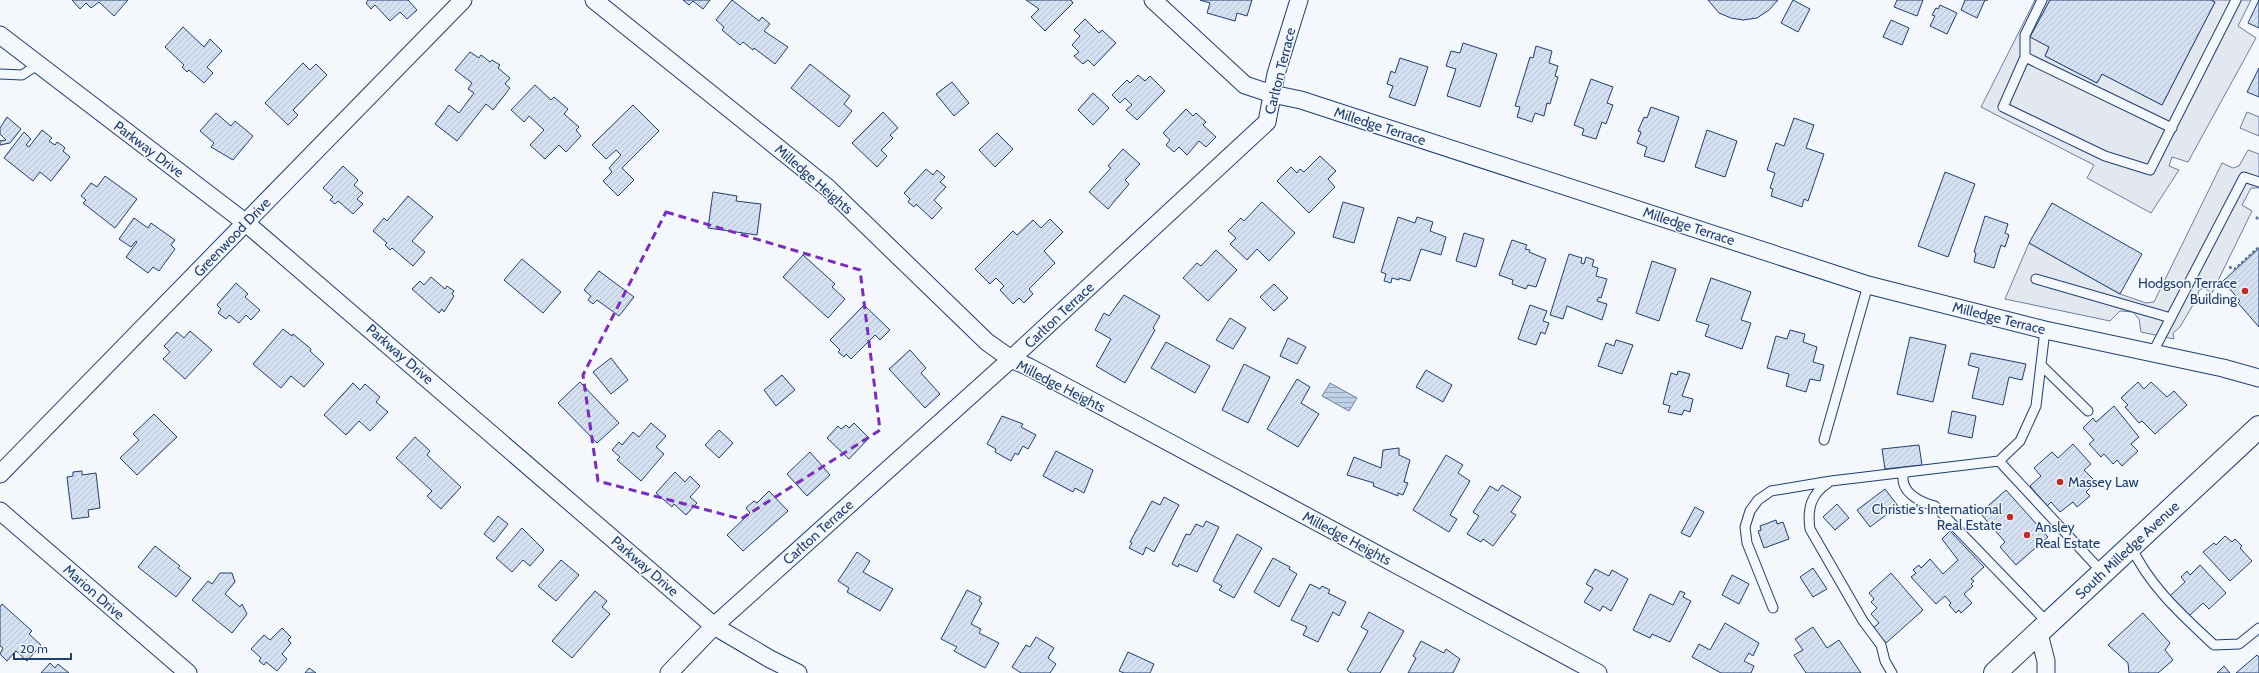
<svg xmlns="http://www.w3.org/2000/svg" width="2259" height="673" viewBox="0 0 2259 673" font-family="Cabin,sans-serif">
<defs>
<pattern id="water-rules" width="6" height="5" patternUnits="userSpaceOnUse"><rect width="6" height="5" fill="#bed0e5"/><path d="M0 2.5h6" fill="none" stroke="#9aaabe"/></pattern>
<pattern id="building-hatch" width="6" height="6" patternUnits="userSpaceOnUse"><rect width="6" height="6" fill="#d5e0f0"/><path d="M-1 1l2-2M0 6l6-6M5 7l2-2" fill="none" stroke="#b6c1d1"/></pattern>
</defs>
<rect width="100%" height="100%" fill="#f4f7fb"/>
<path fill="#e3e8f0" stroke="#687fa3" d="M2035,0H2050L2031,37L2049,47L2045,56L2097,83L2102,74L2162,105L2215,2L2211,0H2251L2238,26L2256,38L2188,162L2172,157L2169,166L2179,170L2151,213L2087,178L2094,165L1981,107Z
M2247,112L2259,117V136L2240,128Z
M2248,150L2259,154V188H2251L2242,205L2252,211L2212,293L2204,288L2199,290L2197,298L2180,327L2173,333L2174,339L2141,332L2139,319L2133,312L2120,311L2110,321L2005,299L2029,243L2120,294L2146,303L2154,302L2222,163L2233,168L2239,166Z"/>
<path fill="url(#water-rules)" stroke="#687fa3" d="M1330,383L1357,398L1349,411L1322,396Z"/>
<path fill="url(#building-hatch)" stroke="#1d3f73" d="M72,0H128L114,16L99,2L91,8L86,3L80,9Z
M368,0H408L417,10L407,19L400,12L390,21L375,5L371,9L366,3Z
M683,0H710L703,9L693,1L689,5Z
M732,0L759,21L762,17L770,24L764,31L788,47L775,64L754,48L753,50L743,42L740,45L722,30L724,27L716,20Z
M1026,0H1071L1073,3L1045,31L1031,17L1039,9Z
M1200,0H1252L1247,16L1237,13L1235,21L1207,13L1210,3Z
M1708,0H1778L1769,10L1757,18L1743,20L1731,18L1719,13Z
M1793,0L1810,9L1798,32L1781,23Z
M1897,0H1923L1917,16L1894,7Z
M1965,0H1988H1985L1977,18L1961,10Z
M2050,0H2211L2215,2L2162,105L2102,74L2097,83L2045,56L2049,47L2030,37Z
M2259,0V28L2248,23Z
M1940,5L1957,13L1947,34L1930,26L1935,16L1932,15L1936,8L1938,9Z
M1085,19L1099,33L1102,30L1116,43L1094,66L1088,60L1083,64L1074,56L1079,52L1072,45L1080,36L1074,30Z
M1891,20L1909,28L1902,45L1883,37Z
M183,27L204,47L210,39L222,51L207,67L213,73L204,83L189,70L187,72L182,67L184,65L165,47Z
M1463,43L1497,54L1480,107L1447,96L1456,69L1446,66L1451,51L1460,53Z
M1536,46L1552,51L1549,63L1558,66L1555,76L1558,77L1550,104L1547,103L1544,116L1535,113L1532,122L1517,117L1520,107L1515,106L1530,57L1533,58Z
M470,52L479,58L481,55L490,62L492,60L500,65L498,68L510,78L505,84L510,88L493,110L486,104L457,141L435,124L449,105L459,113L474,93L468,89L472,83L455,70Z
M1400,58L1428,67L1415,106L1389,97L1393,86L1387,84L1391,71L1395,73Z
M303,63L310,70L316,64L327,75L293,110L298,115L288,125L265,103Z
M810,64L850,96L844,104L852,111L839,127L791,88Z
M2259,68V97L2247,92Z
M1138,75L1145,81L1150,76L1165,91L1137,120L1126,110L1132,105L1125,98L1120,103L1112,95L1127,80L1130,83Z
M1591,79L1613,87L1607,103L1613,105L1606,124L1602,122L1596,139L1582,135L1584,129L1574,125Z
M952,82L969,103L954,116L936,94Z
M535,85L551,100L554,97L568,109L564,114L579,127L576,130L581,136L566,152L559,145L545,159L530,145L544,130L529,116L524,122L511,110Z
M1093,93L1109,108L1093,125L1078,110Z
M633,105L659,131L622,168L634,180L618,196L603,181L612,172L609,168L621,155L616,150L606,159L592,145Z
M1651,107L1679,117L1664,162L1644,156L1647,147L1637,143L1641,132L1638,131L1644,117L1647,118Z
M1186,109L1193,116L1196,113L1206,122L1203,125L1216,137L1206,147L1199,141L1187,155L1179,147L1174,152L1166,145L1170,140L1163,133Z
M883,112L898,128L890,135L893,138L881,150L887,156L877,167L852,143Z
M216,113L231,126L235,121L253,136L233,160L211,147L214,143L200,131Z
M7,117L21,129L10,143L0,145V141L6,140L0,134V128Z
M1794,118L1814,125L1806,148L1824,154L1808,201L1804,199L1802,207L1771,196L1773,189L1770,188L1775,173L1767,170L1776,143L1784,146Z
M42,130L52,138L49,141L55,145L57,142L63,146L65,148L63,151L70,157L51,181L40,172L33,181L4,158L24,132L31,139L26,145L29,147Z
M1707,130L1737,141L1725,177L1695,167Z
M997,133L1013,149L995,167L979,150Z
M1123,149L1140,164L1125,180L1129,184L1108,209L1089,192L1111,168L1108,166Z
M1320,156L1336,171L1328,179L1335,187L1309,213L1277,181L1291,167L1297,173L1300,169L1304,172Z
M343,166L358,180L354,185L363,193L357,199L363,204L353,214L338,201L335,204L330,200L333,197L323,188Z
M926,169L933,175L937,170L945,177L940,182L946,187L934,200L942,208L932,219L916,204L914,207L908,202L910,199L904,193Z
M1945,172L1975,184L1948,257L1918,246Z
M105,176L137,199L115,228L83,203L86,200L81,196L91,183L97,187Z
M713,192L737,196L736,201L761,204L757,235L708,228Z
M408,196L433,217L412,241L425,252L413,266L392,248L390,250L385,245L387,243L373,231L384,218L387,221Z
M1262,202L1295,233L1269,261L1257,249L1247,260L1230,244L1236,238L1228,231L1241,218L1244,221Z
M1343,202L1364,208L1354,243L1333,237Z
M2052,203L2142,254L2120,294L2029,243Z
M1985,216L2008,224L2005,233L2009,235L2005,247L2001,245L1994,268L1974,262L1976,253L1974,252Z
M1398,217L1415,223L1417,217L1433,222L1430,231L1446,237L1441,255L1421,249L1410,281L1399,278V280L1392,278L1391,283L1384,281L1386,274L1381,272Z
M134,218L148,228L151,223L175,240L171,245L175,249L159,271L153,267L148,273L126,257L137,242L136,241L131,247L119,239Z
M1050,219L1063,232L1044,251L1055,263L1029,289L1033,294L1024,303L1019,298L1013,304L1000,290L1004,286L996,278L990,284L975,269L1013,231L1017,235L1033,220L1041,228Z
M1464,233L1484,239L1476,267L1456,261Z
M1512,240L1527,245L1525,249L1530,250L1529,252L1546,259L1536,287L1528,285L1526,289L1512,284L1513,280L1499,275Z
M2259,248V327L2238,303L2240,301L2223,281Z
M1216,250L1237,270L1208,301L1183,278L1197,263L1201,266Z
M1569,254L1582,258L1581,263L1584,264L1586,257L1594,260L1592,266L1598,268L1596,276L1607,279L1601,298L1599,297L1597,301L1607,304L1602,320L1567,306L1563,319L1550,315Z
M803,255L835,284L832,287L845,299L828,318L783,277Z
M522,259L561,292L543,313L504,280Z
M1652,261L1676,269L1659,321L1636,313Z
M599,271L634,297L619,316L597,300L593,304L588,300L591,296L584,290Z
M431,277L445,289L447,286L454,291L452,294L454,296L444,312L442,309L439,313L412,289L420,281L424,285Z
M1711,278L1751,292L1741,320L1751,323L1742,349L1705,336L1709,325L1696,321Z
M236,283L248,294L245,297L260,310L251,320L246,315L239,323L229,315L226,319L218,313L221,309L217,305Z
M1274,284L1288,298L1274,311L1260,297Z
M1124,295L1160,316L1153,328L1155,330L1125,383L1096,366L1111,339L1095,330L1104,313L1109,316Z
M864,305L890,330L880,340L875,335L851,359L846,354L844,357L838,352L840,350L830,340Z
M1530,305L1547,311L1543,321L1549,323L1545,334L1541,332L1536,345L1518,339Z
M1230,318L1246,328L1233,349L1216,340Z
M283,329L292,336L293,334L311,349L310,351L324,364L304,387L291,376L281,388L253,364Z
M1790,330L1805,334L1803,342L1817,347L1813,362L1824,365L1820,381L1810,379L1806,392L1786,386L1789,374L1767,368L1776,336L1787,339Z
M190,331L212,350L185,379L163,359L170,352L164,346L177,332L184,338Z
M1910,337L1946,345L1933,402L1897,394Z
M1288,338L1306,347L1297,364L1280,356Z
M1616,340L1633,345L1622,374L1598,366L1606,343L1614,346Z
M1166,342L1210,366L1195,393L1151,368Z
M910,350L926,368L921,373L940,394L925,408L889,369Z
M1971,353L2026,364L2022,380L2009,377L2003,405L1972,398L1979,368L1968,365Z
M611,358L628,380L611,394L593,372Z
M1244,364L1270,377L1248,423L1222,410Z
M1426,370L1452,385L1443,402L1416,387Z
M1678,371L1690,374L1682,396L1693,399L1690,412L1684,410L1682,415L1668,412L1670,406L1663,404L1671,373L1677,375Z
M782,375L795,390L776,406L764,390Z
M1297,379L1310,387L1301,403L1319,414L1298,447L1267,429Z
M580,382L619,423L597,443L558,403Z
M2138,382L2144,389L2151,382L2167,397L2174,391L2187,405L2155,434L2142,421L2139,423L2125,407L2128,405L2121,398Z
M353,383L360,390L365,384L380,397L376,402L388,412L370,431L359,421L346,435L324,415Z
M2114,406L2139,437L2131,444L2138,451L2122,466L2117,460L2113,464L2104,454L2101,457L2089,444L2094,440L2083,428L2093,418L2096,422Z
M1952,411L1976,416L1972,438L1948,433Z
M154,414L177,437L137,475L120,458L139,440L133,434Z
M1002,416L1023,424L1021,427L1036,435L1028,449L1023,446L1018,455L1015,453L1011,461L995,452L996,449L987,444Z
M651,423L666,436L656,447L664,454L641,481L617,460L620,457L612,450L619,442L622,445L633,432L639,437Z
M854,423L869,438L849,459L827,438L838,426L841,429L846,425L849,428Z
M719,430L733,443L719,458L705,445Z
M415,437L430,451L427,455L461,487L441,509L427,496L432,491L396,458Z
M2073,444L2091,464L2084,470L2094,480L2088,486L2090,488L2086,492L2090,496L2077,507L2073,502L2060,512L2051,502L2047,506L2030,486L2041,476L2034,468L2052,452L2058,458Z
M1919,445L1922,465L1885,469L1882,449Z
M1399,448V455L1410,460L1404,482L1408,483L1403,495L1398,493V496L1373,486L1374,483L1347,475L1354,457L1381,468L1383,450Z
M1056,451L1093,470L1084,493L1075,488L1073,492L1043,476Z
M810,452L830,475L807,496L787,474Z
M1446,455L1463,465L1458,473L1470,481L1450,515L1457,519L1449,532L1413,510Z
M82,471V475L96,473L100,508L88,510L89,517L72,519L67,477L73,476V472Z
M675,472L685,482L690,476L700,486L690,497L697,503L686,515L674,504L672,507L656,493Z
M1502,485L1521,497L1511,512L1516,515L1493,546L1483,539L1481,542L1467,534L1479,516L1473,512L1490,486L1498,491Z
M1885,489L1898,506L1870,527L1857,510Z
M2006,490L2048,537L2016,565L2000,547L2005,542L1980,513Z
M769,491L788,511L743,551L727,535L750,513L746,508L754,501L757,503Z
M1164,497L1179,505L1154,552L1146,547L1143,555L1129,548L1132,543L1130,542L1152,501L1160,505Z
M1837,504L1849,518L1835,530L1823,517Z
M1695,507L1704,512L1690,537L1681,533Z
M498,516L508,524L494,542L484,534Z
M1776,520L1777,524L1783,522L1789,539L1764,548L1758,531L1761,530L1760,526Z
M1206,521L1219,527L1197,572L1179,564L1178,567L1172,564L1186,534L1190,535L1196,524L1203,527Z
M522,528L544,550L530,566L523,560L512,572L496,558Z
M1950,531L1984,567L1971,579L1974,581L1971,584L1973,586L1964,594L1972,603L1961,613L1959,610L1956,613L1949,605L1951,603L1945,596L1936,604L1911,577L1916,573L1913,570L1919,565L1921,568L1930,559L1943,574L1958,560L1942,539Z
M1237,534L1262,548L1234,598L1219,590L1222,586L1213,581Z
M2225,536L2232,542L2235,539L2242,546L2240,548L2252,561L2230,581L2203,552L2214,543L2216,545Z
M155,546L180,566L178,568L191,578L176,597L138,567Z
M857,552L870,561L863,572L893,589L880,611L847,592L849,588L838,581Z
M1273,558L1290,567L1289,569L1297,574L1279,607L1254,592Z
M561,560L579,575L556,601L538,586Z
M2200,565L2226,593L2209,609L2203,603L2189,616L2170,596L2185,582L2181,577L2187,571L2190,575Z
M1813,568L1827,589L1813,597L1800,577Z
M1595,569L1609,576L1612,570L1628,579L1611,611L1603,606L1600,611L1584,602L1593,588L1586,584Z
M220,573H232L235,582L225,594L240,607L242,604L247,614L232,633L192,600L208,581L212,584Z
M1891,573L1923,610L1886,643L1873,628L1879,623L1871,614L1877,608L1871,602L1874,599L1869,593Z
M1732,575L1749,584L1739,604L1722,595Z
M1310,584L1320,589L1322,586L1330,590L1328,593L1346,602L1339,616L1333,612L1318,642L1303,635L1307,627L1291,620Z
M967,590L981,597L979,601L982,603L971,624L981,629L979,633L999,643L985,668L954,651L957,647L941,639Z
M595,591L607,601L602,607L610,614L572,658L552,641Z
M1680,591L1685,593L1683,597L1691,601L1670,642L1652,634L1650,638L1633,630L1650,594L1673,605Z
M2,604L32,631L29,634L41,645L27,661L16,651L7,661L0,654L3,648L0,646V607Z
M1369,612L1404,631L1380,673H1351L1347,670L1368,631L1361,627Z
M2143,613L2170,643L2165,650L2173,660L2158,673H2129L2128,663L2108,645Z
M1725,623L1759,643L1753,656L1749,653L1744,661L1754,666L1751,673H1721L1692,657L1699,644L1710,650Z
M1813,627L1827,648L1839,640L1861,673H1806L1794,655L1803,650L1795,639Z
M282,628L291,637L288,640L291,643L282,654L287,659L277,671L266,662L264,665L259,661L261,658L251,649L264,635L270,640Z
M1036,637L1054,648L1048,658L1056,664L1050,673H1021L1012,667L1026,645L1030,647Z
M1421,641L1444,653L1446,649L1460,659L1453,673H1408L1416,658L1413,656Z
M1128,652L1154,664L1150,673H1124L1119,671Z
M2257,655L2259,657V673H2236Z
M50,663L55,668L58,664L69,673H41Z
M2224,666L2230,673H2217Z
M309,668L316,673H305Z"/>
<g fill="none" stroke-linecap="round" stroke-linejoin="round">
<g stroke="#1d3f73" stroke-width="11">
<path id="service" d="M2025,57V35L2042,0
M0,74L22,75L39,64
M2172,128L2025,57L2003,107L2105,156L2150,170L2236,0
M2036,279L2171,318
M2045,330L2036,406L2020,441L1999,461L2102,572
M2153,352L2244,177L2259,182
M2042,366L2088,411
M1824,440L1868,285
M1904,472C1898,491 1919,502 1935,506L2049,624
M1828,483C1811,494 1807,509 1810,529L1863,621L1881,645L1885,661L1892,673
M2131,546C2149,586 2183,616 2214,645L2239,644L2259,628
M1773,608L1747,543L1745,527L1750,511L1758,500L1771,491L1831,481L1999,461"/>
</g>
<g stroke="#1d3f73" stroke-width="19">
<path id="minor" d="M594,0L828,188L987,342L1011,359L1029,367L1598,673
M1153,0L1245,85L1272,94L1301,100L1868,285L2045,330L2223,368L2259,378
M0,35L246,223L714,626L770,659L798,673
M0,474L463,0
M0,511L188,673
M2039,634L2046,661V673
M669,673L714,626L1011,359L1267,122L1276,74L1299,0"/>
</g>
<g stroke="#1d3f73" stroke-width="24">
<path id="secondary" d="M1995,673L2259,427"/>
</g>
<path stroke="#5e769c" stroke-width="2.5" stroke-dasharray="3 2" stroke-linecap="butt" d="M2256,217L2259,220
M2229,267L2235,269L2259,247"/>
<use href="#service" stroke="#f4f7fb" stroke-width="9"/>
<use href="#minor" stroke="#f4f7fb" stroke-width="17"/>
<use href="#secondary" stroke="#f4f7fb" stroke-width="22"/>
</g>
<path fill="none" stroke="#7b2cbf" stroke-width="3" stroke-dasharray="8 5" stroke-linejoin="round" d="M666,212L860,270L880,430L741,519L598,481L583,375Z"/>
<g fill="#c62828" stroke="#f4f7fb" stroke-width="1.5">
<circle cx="2245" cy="291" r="4"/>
<circle cx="2060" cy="482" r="4"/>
<circle cx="2010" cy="517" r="4"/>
<circle cx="2027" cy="535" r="4"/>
</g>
<g text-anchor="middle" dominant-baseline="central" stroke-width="3" stroke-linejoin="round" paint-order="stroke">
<g font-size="14" fill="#1d3f73" stroke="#f4f7fb">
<text transform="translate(1280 71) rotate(-76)">Carlton Terrace</text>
<text transform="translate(1380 126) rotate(18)">Milledge Terrace</text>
<text transform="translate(149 149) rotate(37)">Parkway Drive</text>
<text transform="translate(814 179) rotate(41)">Milledge Heights</text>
<text transform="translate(1689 226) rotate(18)">Milledge Terrace</text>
<text transform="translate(232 237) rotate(-46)">Greenwood Drive</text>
<text transform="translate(1059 315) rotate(-43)">Carlton Terrace</text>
<text transform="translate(1999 318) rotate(14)">Milledge Terrace</text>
<text transform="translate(400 354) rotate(41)">Parkway Drive</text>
<text transform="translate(1061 386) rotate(27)">Milledge Heights</text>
<text transform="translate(818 532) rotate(-42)">Carlton Terrace</text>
<text transform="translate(1347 538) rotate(28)">Milledge Heights</text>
<text transform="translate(2127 550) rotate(-43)">South Milledge Avenue</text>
<text transform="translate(645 566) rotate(41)">Parkway Drive</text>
<text transform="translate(94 592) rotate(41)">Marion Drive</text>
</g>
<g font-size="14" fill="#1d3f73" stroke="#f4f7fb" text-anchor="end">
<text x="2237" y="283">Hodgson Terrace<tspan x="2237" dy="16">Building</tspan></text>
<text x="2068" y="482" text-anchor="start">Massey Law</text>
<text x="2002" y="509">Christie's International<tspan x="2002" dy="16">Real Estate</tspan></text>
<text x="2035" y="527" text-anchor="start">Ansley<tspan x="2035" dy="16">Real Estate</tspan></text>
</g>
</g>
<path d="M14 653v6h57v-6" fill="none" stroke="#1d3f73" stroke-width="2"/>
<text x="20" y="653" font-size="12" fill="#1d3f73" stroke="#f4f7fb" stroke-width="3" paint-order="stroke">20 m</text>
</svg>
